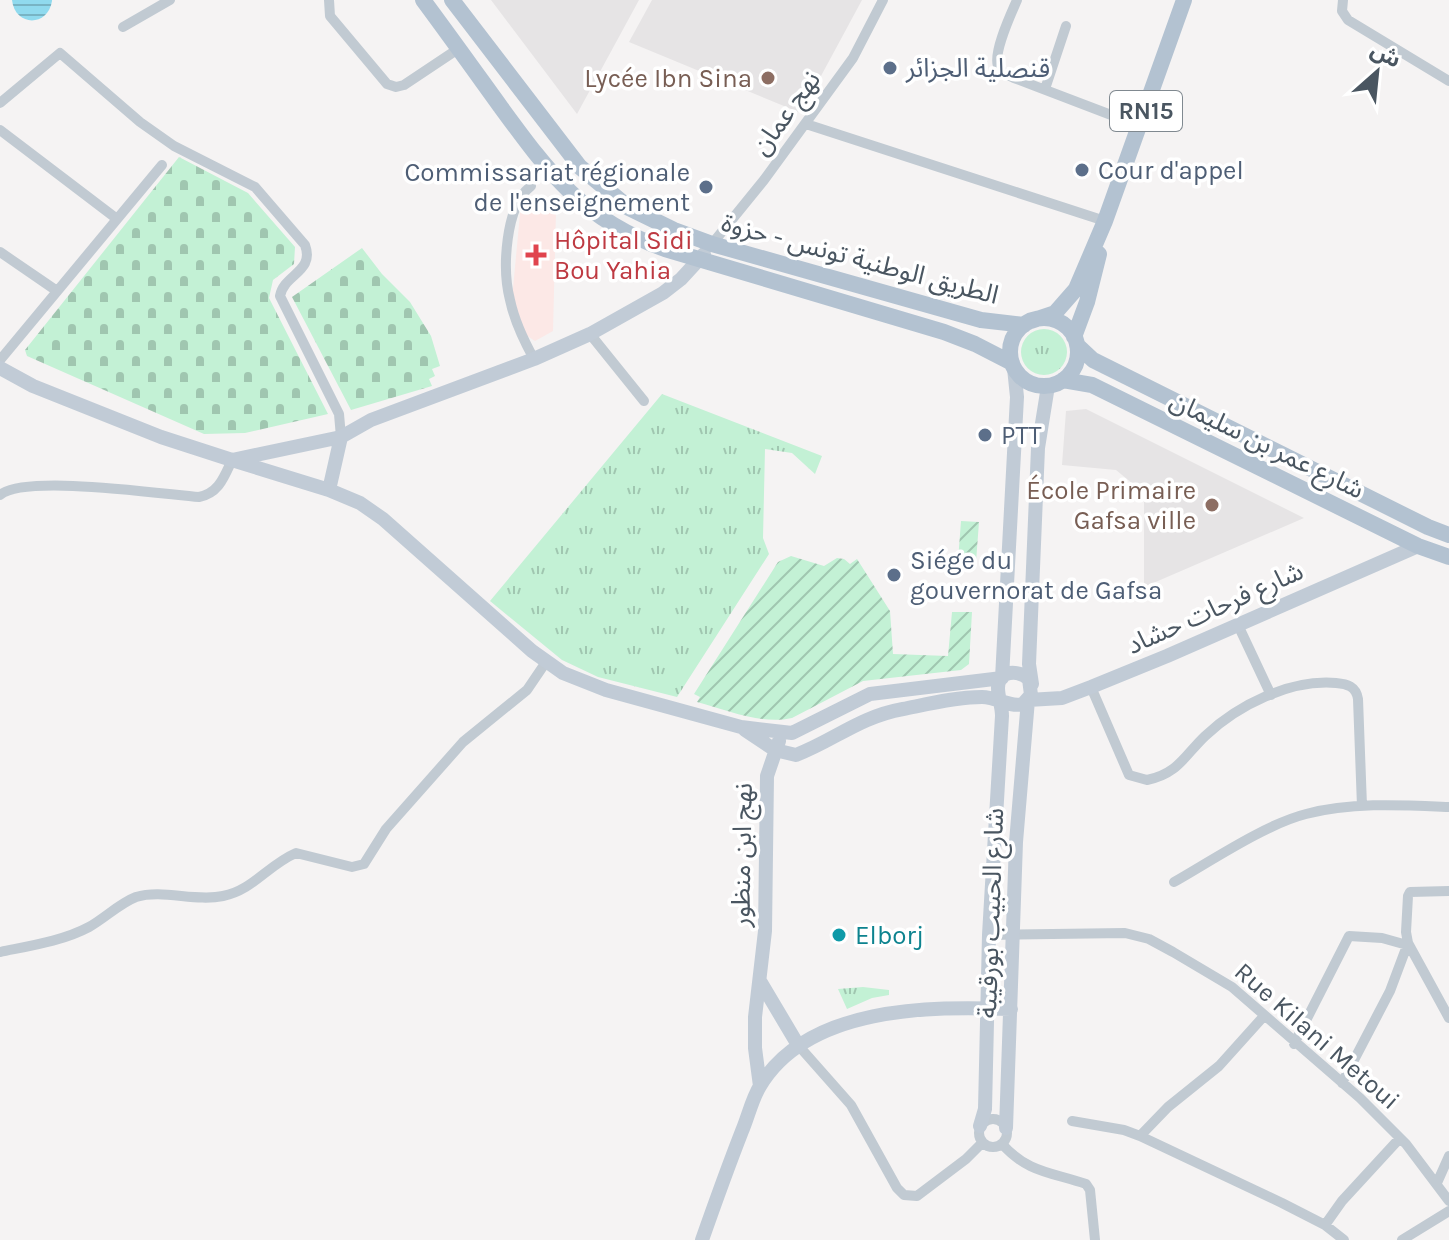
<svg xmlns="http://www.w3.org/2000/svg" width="1449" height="1240" viewBox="0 0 1449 1240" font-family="Karla,'Noto Sans Arabic',sans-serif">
<defs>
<pattern id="grass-tufts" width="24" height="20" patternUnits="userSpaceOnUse" patternTransform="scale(2)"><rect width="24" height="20" fill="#c3f1d5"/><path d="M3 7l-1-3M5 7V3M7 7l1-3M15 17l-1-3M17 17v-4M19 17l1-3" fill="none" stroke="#a0c6b0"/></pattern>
<pattern id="cemetery-stones" width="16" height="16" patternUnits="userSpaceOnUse" patternTransform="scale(2)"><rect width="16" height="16" fill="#c3f1d5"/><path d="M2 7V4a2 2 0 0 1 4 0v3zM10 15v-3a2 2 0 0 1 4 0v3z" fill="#a0c6b0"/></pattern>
<pattern id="garden-furrows" width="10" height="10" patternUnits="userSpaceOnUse" patternTransform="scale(2)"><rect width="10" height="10" fill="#c3f1d5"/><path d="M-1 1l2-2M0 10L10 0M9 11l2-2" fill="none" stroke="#a0c6b0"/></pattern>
<pattern id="water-rules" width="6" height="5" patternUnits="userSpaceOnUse" patternTransform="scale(2)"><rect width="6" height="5" fill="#90daee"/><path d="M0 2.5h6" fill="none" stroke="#78b4c4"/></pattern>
</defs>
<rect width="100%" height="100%" fill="#f5f3f3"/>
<path fill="#e6e4e5" d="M491,0H639L577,114Z
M652,0H862L801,113L629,42Z
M1086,409L1304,518L1144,587V493L1116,470L1062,465L1066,411Z"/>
<path fill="#fce8e6" d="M526,199L545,201L556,211L553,331L535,341L526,335L512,299L521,203Z"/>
<path fill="url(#grass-tufts)" d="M1021 352a23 23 0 1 1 46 0a23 23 0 1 1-46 0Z
M662,394L822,456L815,474L792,453L765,449L763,538L769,554L677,697L598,677L562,660L490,601Z
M863,987L889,990V995L872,998L847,1009L838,989Z"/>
<path fill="url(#cemetery-stones)" d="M179,157L248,193L295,247L294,264L273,280L269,298L328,414L245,433L204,434L27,356L25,350Z
M362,248L382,274L410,302L431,336L440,366L432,369L435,376L429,379L432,386L351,410L292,297Z"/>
<path fill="url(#garden-furrows)" d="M961,521L979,522L976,562L958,561Z
M791,556L824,566L837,558L844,559L850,564L857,559L890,611L893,654L948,656L952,612H972L969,664L961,670L863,681L792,718C761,725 727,710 697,702L700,697L694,694L778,562Z"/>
<path fill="url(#water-rules)" d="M12,0H52V1C48,27 15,27 12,0Z"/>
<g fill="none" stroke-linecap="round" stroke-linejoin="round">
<path stroke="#c1cad2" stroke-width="10" d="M329,0L330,16L387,84L396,87L404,85L458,49
M1017,0C1011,14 993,52 998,66C1000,72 1008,75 1014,78L1140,126
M1343,0L1342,11L1348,20L1449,81
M123,27L170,0
M1045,89L1066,26
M0,103L60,53L140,122L174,146L255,187L305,245C315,272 284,274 280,296L339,414L341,437
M806,124L1105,221
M0,130L117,219
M531,186C505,206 502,269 510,300C514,319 524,341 534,359
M712,244L764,180L853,58L883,0
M0,252L57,291
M590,334L644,401
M0,360L162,165
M0,495C24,474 162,494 199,497C219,493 224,477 232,460
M1238,625L1271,695
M1091,687L1129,775L1147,780C1178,774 1185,755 1205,736C1238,705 1290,679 1336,683C1347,684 1356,686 1358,699L1362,806
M1174,882C1211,861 1266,824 1306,814C1352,802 1402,805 1449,807
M1449,891L1410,892L1408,896L1406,932L1408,943L1449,1018
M989,935L1125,933L1149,939L1173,952L1232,987L1360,1098L1406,1144L1449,1201
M0,952C29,946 63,941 89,927C105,918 120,903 136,897C163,889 195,902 223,896C253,890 268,865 296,853L352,867L364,864L386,829L463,742L527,690L546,662
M1294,1044L1349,936L1382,938L1407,945
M798,1045L851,1105L897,1188L904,1195L917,1196L966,1159L982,1143
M1342,1083L1390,991L1408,943
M979 1133a14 14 0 1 1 28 0a14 14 0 1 1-28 0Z
M1072,1121L1124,1130L1140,1136L1282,1203L1325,1225L1344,1240
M1140,1136L1168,1107L1219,1066L1264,1016
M1002,1144C1028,1173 1051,1172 1086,1184L1090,1190L1095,1240
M1437,1183L1449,1156
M1325,1225L1342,1201L1400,1138
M1402,1240L1449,1211"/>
<path stroke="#c1cbd6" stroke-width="14" d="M0,368L33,386L161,437L232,460L341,437L371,420L534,359L590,334L663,293L681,279L704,254
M232,460L329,490L360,503L383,519L532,651L563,673L606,690L741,727L792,733L870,694L1002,678L1017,397L1014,368
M329,490L341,437
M1032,684L1029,664L1038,448L1048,386
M745,730L775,750L796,755C835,740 859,717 903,709C928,704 956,697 982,697C998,697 1009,708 1023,704L1031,695L1029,679C1019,670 998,669 998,688C998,697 1002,706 1002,716L989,935L985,1109L980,1126
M760,981L798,1045
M760,1086L755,1048V1017L765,931L767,776L779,741
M1006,1128L1016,842L1028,700L1062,698L1091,687L1167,656L1418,546
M702,1240C715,1203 728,1167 742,1131C748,1117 752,1099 760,1086C808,1006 930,1006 1011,1009"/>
<path stroke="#b3c2d1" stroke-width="16" d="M423,0C449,35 474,70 500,106C549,173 583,220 665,249L944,332L975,344L1012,363
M452,0L580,167L629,208L674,230L712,244L981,320L1024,325
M1010 352a34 34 0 1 1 68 0a34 34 0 1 1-68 0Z
M1031,321L1055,313L1076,289L1105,221L1184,0
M1074,337L1087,302L1099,254
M1077,345L1093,360L1428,527L1449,535
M1063,380L1092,385L1418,546L1449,557"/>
</g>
<g fill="#5c6f8a" stroke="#fff" stroke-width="3">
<circle cx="890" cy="68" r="8"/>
<circle cx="1082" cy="170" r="8"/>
<circle cx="706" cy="187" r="8"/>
<circle cx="985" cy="435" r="8"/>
<circle cx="894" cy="575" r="8"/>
</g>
<g fill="#8d6e63" stroke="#fff" stroke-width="3">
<circle cx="768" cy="78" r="8"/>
<circle cx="1212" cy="505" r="8"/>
</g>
<path fill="#e0444e" stroke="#fff" stroke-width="3" d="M532 243h8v8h8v8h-8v8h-8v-8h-8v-8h8z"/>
<circle fill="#0f9aa8" stroke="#fff" stroke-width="3" cx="839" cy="935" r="8"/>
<g text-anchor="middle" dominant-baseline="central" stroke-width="7" stroke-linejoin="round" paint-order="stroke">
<rect fill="#fff" stroke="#808990" stroke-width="2" x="1110" y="91" width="72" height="40" rx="6"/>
<g font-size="24" font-weight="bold" fill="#4a5661">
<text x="1146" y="111">RN15</text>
</g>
<g font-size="26" fill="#4e5e75" stroke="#fff" text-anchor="start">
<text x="906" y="68">قنصلية الجزائر</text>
<text x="1098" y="170">Cour d'appel</text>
<text x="690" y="172" text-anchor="end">Commissariat régionale<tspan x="690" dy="30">de l'enseignement</tspan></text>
<text x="1001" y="435">PTT</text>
<text x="910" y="560">Siége du<tspan x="910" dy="30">gouvernorat de Gafsa</tspan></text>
</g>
<g font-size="26" fill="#785e54" stroke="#fff" text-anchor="end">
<text x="752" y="78">Lycée Ibn Sina</text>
<text x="1196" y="490">École Primaire<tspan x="1196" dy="30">Gafsa ville</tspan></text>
</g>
<g font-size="26" fill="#4a5661" stroke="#fff">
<text transform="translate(786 113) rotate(-54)">نهج عمان</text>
<text transform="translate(860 259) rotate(15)">الطريق الوطنية تونس - حزوة</text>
<text transform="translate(1267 445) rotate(26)">شارع عمر بن سليمان</text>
<text transform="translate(1215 608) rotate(-24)">شارع فرحات حشاد</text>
<text transform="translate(742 855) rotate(-89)">نهج ابن منظور</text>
<text transform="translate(991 913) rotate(-88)">شارع الحبيب بورقيبة</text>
<text transform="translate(1317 1036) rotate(41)">Rue Kilani Metoui</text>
</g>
<g font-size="26" fill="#be3a42" stroke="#fff" text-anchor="start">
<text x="554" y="240">Hôpital Sidi<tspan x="554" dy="30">Bou Yahia</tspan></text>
</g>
<g font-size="26" fill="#0d838f" stroke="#fff" text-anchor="start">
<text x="855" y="935">Elborj</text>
</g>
</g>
<g transform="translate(1377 72) rotate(27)" stroke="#ffffff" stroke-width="6" paint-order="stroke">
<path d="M0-6L14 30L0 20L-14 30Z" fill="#4a5661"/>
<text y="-12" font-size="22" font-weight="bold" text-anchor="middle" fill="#4a5661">ش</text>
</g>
</svg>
